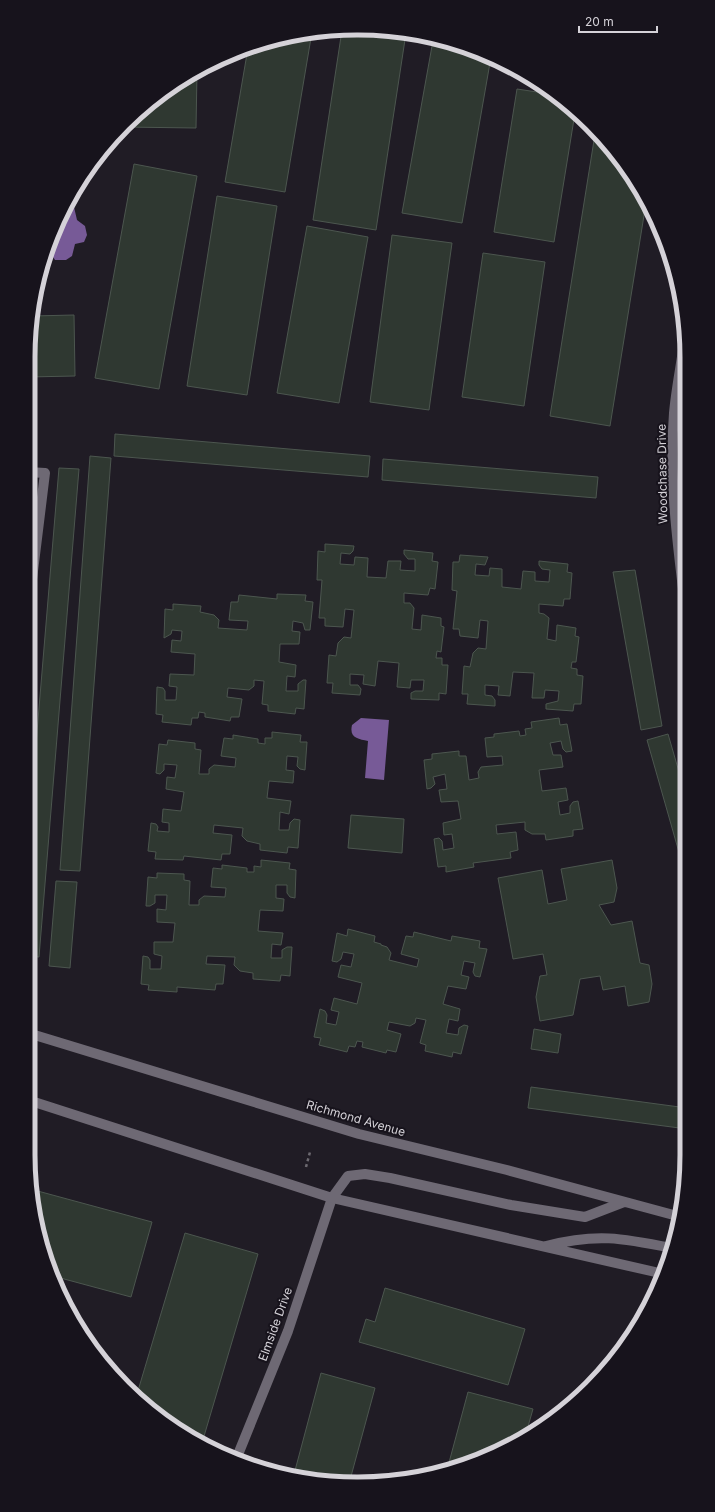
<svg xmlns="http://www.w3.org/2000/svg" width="715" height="1512" viewBox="0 0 715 1512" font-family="Inter,sans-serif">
<rect width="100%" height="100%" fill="#201c25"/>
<path fill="#775a97" d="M68,204L74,207L77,220L85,226L87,235L84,242L75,244L72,256L66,260H55L48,249L56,236L58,228L57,225Z
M361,718L389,720L384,780L365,778L368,741C358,739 349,738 352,725Z"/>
<path fill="#2f3831" stroke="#4c564f" d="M357,28L406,33L376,230L313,220L342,30Z
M312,32L285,192L225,182L248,48L293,34Z
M432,46L487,55L491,57L462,223L402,213Z
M197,72L196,128L123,127L174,84Z
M517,89L557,95L575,113L554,242L494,232Z
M595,134L619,157L646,203L610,426L550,416Z
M134,164L197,176L159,389L95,378Z
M217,196L277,206L247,395L187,386Z
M307,226L368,237L339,403L277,393Z
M392,235L452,243L429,410L370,402Z
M483,253L545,262L524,406L462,397Z
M74,315L75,376L28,377L32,316Z
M115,434L370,456L368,477L114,456Z
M90,456L111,458L80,871L60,870Z
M383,459L598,477L596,498L382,480Z
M59,468L79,469L39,957L28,956V840Z
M325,544L354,546L353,551L350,554L341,553L340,564L354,565L355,557L368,558L367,577L386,578L388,561H401L400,570L415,571V559H408L404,554V550L433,553L432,561L438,562L435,589L430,588L428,595L404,593V603H410L414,608L412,629L421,630L422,615L441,618V626L444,627L441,652L437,651L436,658H442V665H448L446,694L439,693V700L411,699V693L415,691H423L424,680H411L410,688L397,687L399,663L378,661L375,686L363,684L364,675L350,674V685H358L361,689L360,695L332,693L333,683H327L329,655L336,656L338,643L344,637L351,638L354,610L345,609L343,627L325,626V618H319L322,580H317L318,551L325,552Z
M460,555L488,557L485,565L476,564L475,575L489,576L490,568L502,569V587L521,589L523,571L535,572V581L549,582L550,570L542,569L539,565V561L568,564L567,572L572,573L570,599H564L563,606L539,604V613L544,614L549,618L547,639L556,641L557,625L576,628L575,636L579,637L576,662H572L571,668L577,669V675L583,676L581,704H574L573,711L546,709V704L558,701L559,691L545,690L544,698H532L534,673L513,672L510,696L498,695L499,686L485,685V695L492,696L495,700V706L467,704L468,694H462L464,666L470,667L473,653L478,648L486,649L488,621L480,620L478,638L460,636L459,629H453L457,591L452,590L453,562H459Z
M635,570L662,726L641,730L613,572Z
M277,594L306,595L305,601L313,602L310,630H305L303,623L293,621L292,631L300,632L299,644H280L279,662L296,665L295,677L287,676L286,691H298V684L303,680H306L304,709L296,708L295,714L268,711V705L262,704L264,681L254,680V686L249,690L228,688L227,697L242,699L239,717H231L230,721L205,717V713L199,712L198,718H192L191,725L162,722L163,715L156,714L157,687L163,688L165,691V700H176L177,687L169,686L170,674L194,675L195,654L171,652L172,640L181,641L182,631L172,630L171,634L164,638L165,609L173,610V604L201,606L200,612L214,615L219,620L218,628L247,630L248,621L229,620L231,602H238L239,595L277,599Z
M559,718L560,725L567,724L572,751L566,752L563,749L561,741L550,743L553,755H561L563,767L539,770L542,791L566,788L568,800L558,802L560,815L570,813V806L573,802L578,801L583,829L573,830V836L546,840L545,834H532L525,830V822L496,825L497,834L516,832L518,850L510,852L511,858L473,863L474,867L446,872V866L438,867L434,839L439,838L442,841L443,850L454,848L452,834L444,835L443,823L461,819L458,801L441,802L439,790L447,789L445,774L433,777L435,784L431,788L427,789L424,760L432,759V754L459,751V756H466L469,780L479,778L478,772L481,767L503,765L502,756L487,757L485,738L494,737V734L519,731L520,736L526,735L525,729L532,728L531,722Z
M272,732L301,735L300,742H307L305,770L300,769L297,766L298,757L287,756L286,770L294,771L293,783L269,781L267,798L291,801L289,814L280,812L279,830H289L290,823L294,819L300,820L298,848L288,847L287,853L260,850V844L247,841L242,836L243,828L214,825L213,833L232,835L230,854H222L221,860L184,856L183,860L155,859L156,852L148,851L151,823L156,824L158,827L157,831L169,832V823L162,822L163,809L181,811L184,792L166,789L167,777L175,778L177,765L164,764V770L160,774L156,773L159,744L167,745L168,740L195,743V749L201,750L199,774H209V769L214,765L235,767L236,758L221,756L224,738L233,739V735L258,739V743L265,744V738H272Z
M668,734L686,796V877L647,740Z
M351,815L404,819L402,853L348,848Z
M261,860L290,863L289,869L296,870L295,898L290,897L287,893V885H276V898L284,899L283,911L260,910L258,931L283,933L281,945L272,944L271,958H282V950L287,947H292L290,976L281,975L280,981L253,979V973L240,971L234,965L235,957L207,956L206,964L225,965L223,984H216L215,990L177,987V992L148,990L149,985L141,984L143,956L148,957L150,960V969H161L162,956L154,954V942H173L175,923L157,922V909L166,910L167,895H155V903L150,906H146L148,877L157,878V873L184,874V880L190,881L189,905H199V900L204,896L225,897L226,888L211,887L213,868L222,869V865L247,868V872H254V866L261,867Z
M612,860L617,888L614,902L599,905L611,925L632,921L640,963L649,965L652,984L649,1002L628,1006L625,986L603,990L600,976L580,979L573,1015L540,1021L536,997L540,976L547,975L543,954L513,959L498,878L542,870L548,904L567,900L561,869Z
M56,881L77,882L70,968L49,966Z
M348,929L375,936L374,942L381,944V945L387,947L391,953L389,960L417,967L419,959L401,954L406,936L413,937L414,932L451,941L452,936L480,941L479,948L487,949L480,977L475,976L473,972L475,963L464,961L461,975L469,977L466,989L448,986L443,1004L460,1009L458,1021L449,1019L446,1033L458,1035L459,1028L464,1025L468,1026L461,1054L453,1052L452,1057L425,1051L426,1045L420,1043L426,1020L416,1018L415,1023L410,1026L389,1022L387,1030L401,1034L396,1052L387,1050L386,1053L362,1047L363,1042L357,1041L355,1047L349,1046L347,1052L319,1045L321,1038L314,1037L320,1009L325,1011L327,1015L326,1023L336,1025L339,1012L331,1010L334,998L357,1004L362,983L338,977L341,965L351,967L354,954L343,952L341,959L337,962L332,961L337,933L347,936Z
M534,1029L561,1034L558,1053L531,1049Z
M531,1087L687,1108V1129L528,1108Z
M34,1190L152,1222L131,1297L53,1276L46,1261Z
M185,1233L258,1254L202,1443L193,1440L137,1394Z
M385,1288L525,1329L508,1385L359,1342L366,1319L375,1322Z
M321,1373L375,1388L350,1480L293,1478Z
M468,1392L533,1409L525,1437L463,1467L447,1470Z"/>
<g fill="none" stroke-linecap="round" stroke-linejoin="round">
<path stroke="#6c6970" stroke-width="2.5" stroke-dasharray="3 3" stroke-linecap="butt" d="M306,1167L310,1152"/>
<path stroke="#6e6974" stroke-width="10" d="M28,612L45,473L28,472"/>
<path stroke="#6e6974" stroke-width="10" d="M684,343C681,366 676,390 674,413C669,477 677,541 685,605"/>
<path stroke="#6e6974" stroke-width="10" d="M237,1457L288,1331L332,1198"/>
<path stroke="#6e6974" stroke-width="10" d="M28,1033L359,1134L507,1170L681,1217
M28,1100L332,1198L664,1274
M332,1198L348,1176L365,1174L390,1178L511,1205L585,1217L624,1202
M546,1246C596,1233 622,1238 672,1248"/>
</g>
<g text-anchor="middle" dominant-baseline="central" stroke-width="4" stroke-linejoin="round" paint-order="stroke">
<g font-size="12" fill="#d5d2d8" stroke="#17131c">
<text transform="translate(662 474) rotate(-91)">Woodchase Drive</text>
<text transform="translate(356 1118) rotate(16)">Richmond Avenue</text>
<text transform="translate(275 1324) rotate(-70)">Elmside Drive</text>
</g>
</g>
<path d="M0 0H715V1512H0ZM357 35H358A322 322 0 0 1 680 357V1155A322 322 0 0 1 358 1477H357A322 322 0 0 1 35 1155V357A322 322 0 0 1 357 35Z" fill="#17131c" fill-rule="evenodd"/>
<path fill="none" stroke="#d5d2d8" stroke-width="5" d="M357 35H358A322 322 0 0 1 680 357V1155A322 322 0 0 1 358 1477H357A322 322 0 0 1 35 1155V357A322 322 0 0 1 357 35Z"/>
<path d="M579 26v6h78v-6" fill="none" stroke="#d5d2d8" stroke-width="2"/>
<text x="585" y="26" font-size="12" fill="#d5d2d8" stroke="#17131c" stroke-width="3" paint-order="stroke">20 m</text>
</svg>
